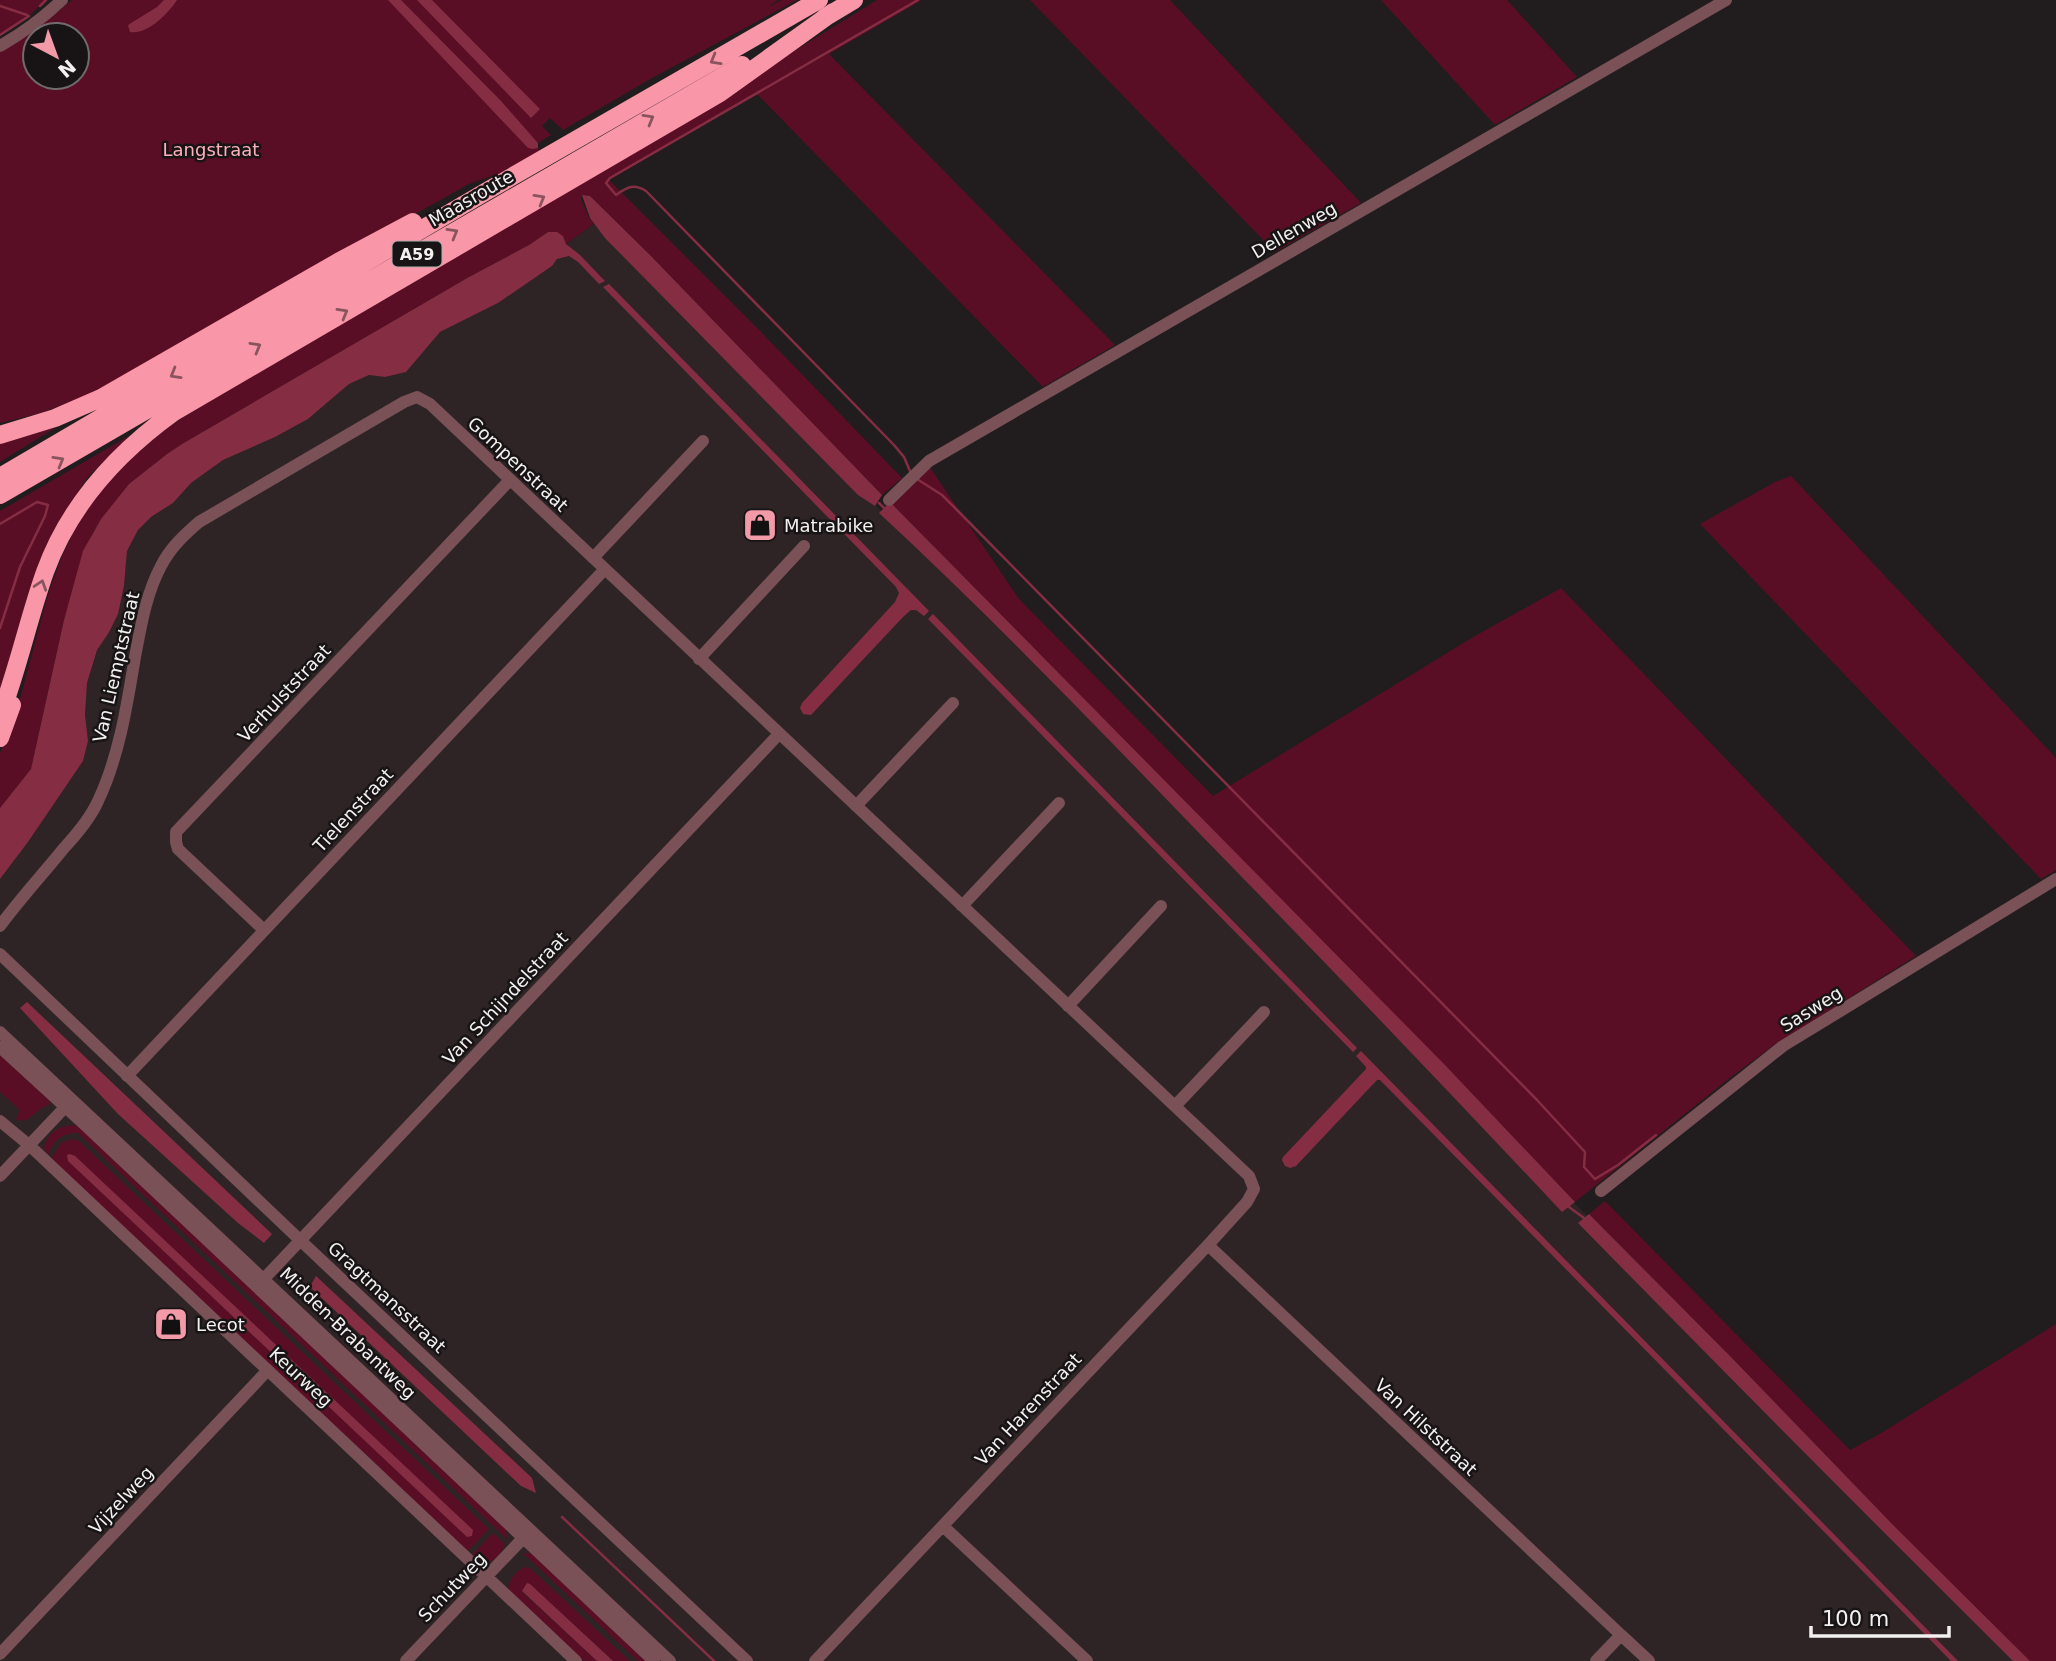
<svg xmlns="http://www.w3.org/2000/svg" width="2056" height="1661" viewBox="0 0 2056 1661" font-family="'DejaVu Sans',sans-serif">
<rect width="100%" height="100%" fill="#211d1e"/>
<path fill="#2e2425" d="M594,224L2033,1661H0V879L28,842L83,761L88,741L85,715L87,683L97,650L108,634L124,586L127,551L138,530L151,517L173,503L191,483L223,460L275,437L308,419L349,384L369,375L385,377L406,372L440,332L498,303L552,266L557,259L569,256L578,262L599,284L602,277L566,244Z"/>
<path fill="#590e25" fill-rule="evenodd" d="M0,0H46L29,16L0,35Z
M72,0H778L768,7L782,0H797L652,78L563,130L550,118L542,126L551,135L538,143L532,136L533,149L538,148L544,154L527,164L469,184L97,392L41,413L0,423V51L55,14ZM35,35H77V77H35Z
M877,0H922L829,54L1115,345L1043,387L757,94L609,180L762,333L902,478L882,495L651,256L590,196L582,195L581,199L589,218L594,224L566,244L563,236L548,232L529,245L469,277L182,444L167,454L129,484L101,519L90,538L64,620L31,769L0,808V753L14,721L48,595L62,556L81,517L105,485L133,457L163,431L192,411L523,218Z
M1030,0H1170L1361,203L1275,252Z
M1381,0H1507L1577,77L1495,125Z
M71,418L0,462V444Z
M132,434L87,478L63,517L0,700V511Z
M929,466L1019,599L1213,796L1475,636L1561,588L1916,956L1774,1045L1731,1077L1575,1202L1444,1065L890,502Z
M1791,476L2056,758V870L2041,879L1700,524L1775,482Z
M0,1052L47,1094L50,1105C36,1107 31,1124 16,1120L20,1110L0,1092Z
M73,1125L81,1126L506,1527L507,1539L78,1133C61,1133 53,1141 48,1156L44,1148C47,1133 58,1126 73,1125Z
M72,1139L79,1141L489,1529L468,1551L51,1159L61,1143ZM68,1161L472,1536H467Z
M1605,1201L1850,1450L1878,1435L2056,1324V1661H2030L1895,1527L1730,1356L1589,1214Z
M493,1533L505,1544C501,1554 493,1563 482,1565L472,1555Z
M523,1553H532L650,1661H638Z
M525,1567L530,1568L630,1661H613L530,1584H527L522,1592L597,1661H584L508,1590C510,1578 515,1572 525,1567Z"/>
<path fill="#852e43" d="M164,0H177C168,14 147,35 130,32L128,25L157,7Z
M388,0H401L501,101L538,143V148L533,149L528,148Z
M417,0H432L540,109L531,118Z
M582,195L590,196L651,256L882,495L875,506L858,495L605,238L590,218Z
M548,232H557L563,236L566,244L580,255L605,281L599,284L578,262L569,256L557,259L552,266L498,303L440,332L406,372L385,377L369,375L349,384L308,419L275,437L223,460L191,483L173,503L151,517L138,530L127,551L124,586L118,614L108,634L97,650L87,683L85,715L88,741L83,761L28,842L0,879V808L31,769L64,620L83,551L101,519L129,484L167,454L182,444L469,277L529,245Z
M609,284L929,611L924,616L916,610H911L903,617L811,715L803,714L800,708L802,703L895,602L899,593L896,587L603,287Z
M890,502L1444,1064L1575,1202L1562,1212C1443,1085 1322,959 1200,834C1095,725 990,616 879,513Z
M933,614L1357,1048L1353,1052L928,619Z
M27,1002L272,1234L264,1243L238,1223L118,1114L20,1008Z
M1361,1051L1958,1661H1951L1380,1080H1377L1296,1166L1290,1168L1285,1166L1282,1160L1283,1157L1366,1069V1067L1356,1056Z
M70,1154L75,1156L473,1530L472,1536L467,1537L68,1161L67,1155Z
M1589,1214L1730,1356L1895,1527L2030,1661H2013C1867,1516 1722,1370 1578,1223Z
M316,1276L532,1478L536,1493L521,1486L310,1287Z
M527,1583L530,1584L613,1661H597L522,1591Z"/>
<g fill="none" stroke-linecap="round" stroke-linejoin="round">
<path stroke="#852e43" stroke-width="2.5" d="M0,6L27,15
M40,6L46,0
M0,35L29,16
M910,471L904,457L894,445L646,191C634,183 627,187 616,195L606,183L610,178L918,0
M917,479L942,495L957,510L1537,1100L1585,1152L1584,1167L1595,1179L1618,1165L1656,1135
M879,503L884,508
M0,524L37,502L48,505L45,516L20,567L0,628
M1569,1207L1584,1218
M562,1517L714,1661"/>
<path stroke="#795157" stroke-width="12" d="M0,46C23,33 43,18 62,0
M889,500L929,461L1726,0
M593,558L703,441
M699,659L804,546
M856,806L953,703
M962,906L1059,803
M0,926C20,899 43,874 64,848C77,834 90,819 98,801C119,757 127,705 135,657C141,626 146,594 161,566C170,548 184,535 199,522L404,402L417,397L430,404L1249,1176L1254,1189L1247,1202L1208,1245L815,1661
M264,930L178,849L176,842V832L510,480
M0,954L301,1241L747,1661
M1068,1006L1161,906
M0,1032L670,1661
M0,1047L84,1124L654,1661
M127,1076L605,569
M1175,1106L1264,1012
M0,1121L29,1145L576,1661
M0,1176L70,1102
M1601,1191L1783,1046L2056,879
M1208,1245L1621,1635L1596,1661
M260,1283L779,734
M943,1526L1087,1661
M1621,1635L1649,1661
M0,1654L268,1370
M406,1661L527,1534"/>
<path stroke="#f996a7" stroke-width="18" d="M824,18L854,0
M0,435L55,418L101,398L338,262L413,222
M0,477L487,191L819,0
M0,495L742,65
M0,716C18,669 28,620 45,572C69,506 117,453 174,412L720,93L833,12
M0,738L12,705"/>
</g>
<defs><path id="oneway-chevron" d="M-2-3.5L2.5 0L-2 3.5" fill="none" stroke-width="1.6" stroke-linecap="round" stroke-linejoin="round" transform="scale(1.75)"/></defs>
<g stroke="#88555e">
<use href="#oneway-chevron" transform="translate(715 60) rotate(150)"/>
<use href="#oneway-chevron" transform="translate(649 119) rotate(-30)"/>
<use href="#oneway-chevron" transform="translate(540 199) rotate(-30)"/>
<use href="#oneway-chevron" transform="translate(453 233) rotate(-30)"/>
<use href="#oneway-chevron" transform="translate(343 313) rotate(-30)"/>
<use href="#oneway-chevron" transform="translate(256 347) rotate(-30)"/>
<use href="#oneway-chevron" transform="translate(175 374) rotate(150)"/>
<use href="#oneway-chevron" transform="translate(59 461) rotate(-30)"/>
<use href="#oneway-chevron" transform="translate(41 585) rotate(-72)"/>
</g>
<defs>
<g id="shop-square" transform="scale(1.75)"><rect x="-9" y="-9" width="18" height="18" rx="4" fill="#f39aa9" stroke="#181415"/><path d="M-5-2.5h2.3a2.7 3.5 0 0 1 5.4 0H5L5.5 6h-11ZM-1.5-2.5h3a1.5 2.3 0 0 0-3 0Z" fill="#111"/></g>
</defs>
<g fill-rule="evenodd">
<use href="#shop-square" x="760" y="525"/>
<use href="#shop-square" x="171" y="1324"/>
</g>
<g text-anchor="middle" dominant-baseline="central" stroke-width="5" stroke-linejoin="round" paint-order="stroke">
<rect fill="#181415" stroke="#b1aeae" stroke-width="2" x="392.5" y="241.5" width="49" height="25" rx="5"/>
<g font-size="16" font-weight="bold" fill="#f2f0f0">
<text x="417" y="254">A59</text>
</g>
<g font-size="18" fill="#fcb0bb" stroke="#181415">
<text x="211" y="149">Langstraat</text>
</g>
<g font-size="18" fill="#f2f0f0" stroke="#181415">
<text transform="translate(471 198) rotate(-30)">Maasroute</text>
<text transform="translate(1294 230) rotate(-30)">Dellenweg</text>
<text transform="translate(518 464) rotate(43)">Gompenstraat</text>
<text transform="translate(116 667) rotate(-77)">Van Liemptstraat</text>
<text transform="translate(284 693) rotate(-47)">Verhulststraat</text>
<text transform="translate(353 810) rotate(-47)">Tielenstraat</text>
<text transform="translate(505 998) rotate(-47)">Van Schijndelstraat</text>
<text transform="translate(1811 1009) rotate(-32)">Sasweg</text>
<text transform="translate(387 1297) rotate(43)">Gragtmansstraat</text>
<text transform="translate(348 1333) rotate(44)">Midden-Brabantweg</text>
<text transform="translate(301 1377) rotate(43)">Keurweg</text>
<text transform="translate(1028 1409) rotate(-47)">Van Harenstraat</text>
<text transform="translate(1426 1427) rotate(43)">Van Hilststraat</text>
<text transform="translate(121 1500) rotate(-47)">Vijzelweg</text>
<text transform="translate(452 1587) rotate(-46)">Schutweg</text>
</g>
<g font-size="18" fill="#f2f0f0" stroke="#181415" text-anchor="start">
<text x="784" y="525">Matrabike</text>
<text x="196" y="1324">Lecot</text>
</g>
</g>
<g transform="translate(56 56) rotate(139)"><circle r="33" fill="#181415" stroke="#6f6c6d" stroke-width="2"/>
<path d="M0-5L12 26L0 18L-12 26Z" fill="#f39aa9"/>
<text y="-10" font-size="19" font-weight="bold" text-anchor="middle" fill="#f2f0f0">N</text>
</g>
<path d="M1811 1626v10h138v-10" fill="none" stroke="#f2f0f0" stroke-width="3.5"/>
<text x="1822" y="1626" font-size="21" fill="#f2f0f0" stroke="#181415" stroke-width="5" paint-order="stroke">100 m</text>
</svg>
